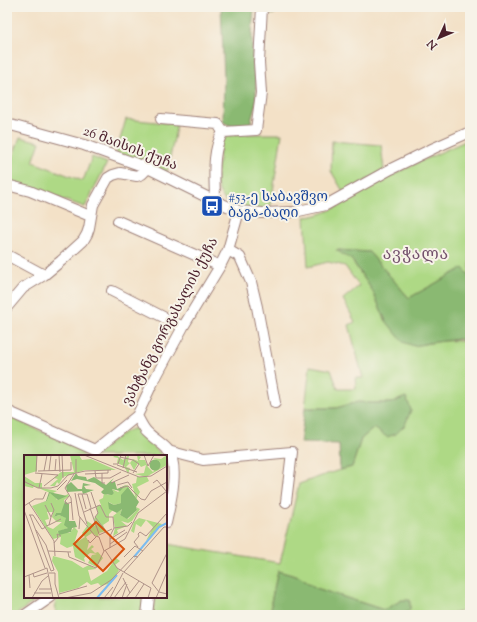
<svg xmlns="http://www.w3.org/2000/svg" width="477" height="622" viewBox="0 0 477 622" font-family="'Sorts Mill Goudy','Noto Serif Georgian',serif">
<rect width="100%" height="100%" fill="#f7f3e8"/>
<filter id="ink" filterUnits="userSpaceOnUse"><feTurbulence type="fractalNoise" baseFrequency=".025" numOctaves="2"/><feDisplacementMap in="SourceGraphic" scale="8" xChannelSelector="R" yChannelSelector="G"/><feConvolveMatrix kernelMatrix="1 2 1 2 8 2 1 2 1" color-interpolation-filters="sRGB"/></filter>
<filter id="wash" filterUnits="userSpaceOnUse"><feTurbulence type="fractalNoise" baseFrequency=".012" numOctaves="4" result="noise"/><feDisplacementMap in="SourceGraphic" scale="16" xChannelSelector="R" yChannelSelector="G"/><feGaussianBlur stdDeviation="0.9" result="paint"/><feColorMatrix in="noise" values="0 0 0 0 0 0 0 0 0 0 0 0 0 0 0 0 0 1.4 0 .05"/><feComposite in="paint" operator="in"/></filter>
<g filter="url(#wash)">
<rect width="100%" height="100%" fill="#f3e1c7"/>
<path fill="#aed985" stroke="#7c7c58" d="M268,7H282L274,14L267,15Z
M126,119L177,124L167,172L116,153Z
M237,134H282L270,210L245,211L226,202L220,193L216,183L221,142C226,136 230,135 237,134Z
M20,137L40,142L33,162L83,181L92,157L107,163L85,207L7,181V173Z
M470,139V276L462,269L409,298L369,252L337,250L351,259L372,290L386,321L414,346C433,342 452,338 470,343V615L463,611L447,615H405L410,609L402,600L384,610L316,588L299,577L278,571L271,602L272,615H152L156,597H166L167,544L280,563L299,484C317,478 333,471 352,467L361,439L406,397L391,403H369L358,402L336,408H305L310,366L331,370L338,389H356L355,378H363L349,325L355,322L343,299L359,286L345,266L328,262L308,267L305,217C332,215 356,194 379,182C409,166 439,153 470,139Z
M332,141L381,145L384,170L344,193L331,171Z
M7,416L88,452L82,456H25V597H41L15,615H7Z
M136,428L163,456H95C106,447 122,430 136,428Z
M55,597H145L142,615H56Z"/>
<path fill="#8ab972" stroke="#6a6c4e" d="M221,7H247L254,8L252,35L253,67L256,80V103L250,125C239,130 232,127 223,122L224,79Z
M336,250L369,252L409,298L463,268L470,276V343L459,339L429,343L414,346L403,342L386,321L372,290L352,260Z
M406,397L411,410L405,425L396,434L387,437L374,428L361,439L352,467L340,470L339,444L300,443L305,408H336L358,402L369,403H391Z
M278,571L299,577L316,588L384,610L402,600H410V609L405,615H272L271,602Z"/>
</g>
<g filter="url(#ink)">
<g fill="none" stroke-linecap="round" stroke-linejoin="round">
<g stroke="#9e8079" stroke-width="12">
<path id="minor" d="M161,119L218,124L223,132
M7,124L84,145L148,168L215,201L239,211L262,213L294,212L326,205L391,169L434,148L470,132
M223,132L256,130L261,93L259,62L262,7
M7,185L30,191L90,216
M215,201C215,179 211,152 223,132
M118,221L220,266
M228,250L240,257L251,282L257,307L275,403
M7,255L44,275
M112,291L183,327
M7,307L23,288L44,275L61,261L83,241L87,234L89,228L93,205L108,178L113,175L120,173L137,176L142,174L148,168
M7,411L95,450L137,416L151,386L183,327L220,266L228,250L239,211
M137,416C140,421 143,428 147,432C154,439 162,443 168,450C180,467 170,504 166,523
M168,451L203,460L292,452L286,502
M25,615L51,597
M147,615L149,597"/>
</g>
<use href="#minor" stroke="#fff" stroke-width="10"/>
</g>
</g>
<defs>
<g id="bus-square" transform="scale(1.15)"><rect x="-9" y="-9" width="18" height="18" rx="4" fill="#1a4fb4" stroke="#f7f3e8"/><path d="M-5-6H5V4H4V6H2V4H-2V6H-4V4H-5ZM-3.5-4V0h7V-4ZM-3.5 1.2v1.5H-2V1.2ZM2 1.2v1.5H3.5V1.2Z" fill="#fff"/></g>
</defs>
<g fill-rule="evenodd">
<use href="#bus-square" x="212" y="206"/>
</g>
<g text-anchor="middle" dominant-baseline="central" stroke-width="4" stroke-linejoin="round" paint-order="stroke">
<g font-size="14" fill="#4a1f2b" stroke="#f7f3e8">
<text transform="translate(130 149) rotate(21)">26 მაისის ქუჩა</text>
<text transform="translate(171 322) rotate(-62)">ვახტანგ გორგასალის ქუჩა</text>
</g>
<g font-size="14" fill="#164399" stroke="#f7f3e8" text-anchor="start">
<text x="228" y="198">#53-ე საბავშვო<tspan x="228" dy="16">ბაგა-ბაღი</tspan></text>
</g>
<g font-size="16" letter-spacing="1" fill="#72506b" stroke="#f7f3e8">
<text x="416" y="255">ავჭალა</text>
</g>
</g>
<g transform="translate(24 455)">
<rect width="143" height="143" fill="#f3e1c7"/>
<path d="M0,0L13,1V16L0,20ZM46,0H55L58,5L67,4L92,15H61L39,22L35,29L33,27L31,31H26L34,24L30,23L37,17H50ZM92,0L99,5L105,0L104,7L106,8L109,4L114,6L113,0L117,2L115,5H121L124,12L129,17L136,7L129,3L137,4L143,0V10L122,22L111,19L120,18L122,10L117,12L114,8L110,15L106,8L102,12L106,13L104,19L100,11L93,8L94,3L89,2ZM0,21L11,28H18V33L33,36L29,38L33,45L44,39L45,41L40,45L41,53L37,58H32L30,62L35,60L43,63L44,73L33,77L46,78L50,72L54,76L50,89L61,82L58,78L63,71V66L71,71L70,64L74,58L72,51L77,50L75,45L79,43L80,38L84,40L90,38L88,34L94,37L102,30L105,31L97,48L90,50L85,47L89,55L85,59V66L79,70L82,76L75,78L74,82L68,78L62,82L65,87L63,95L68,90L70,92L67,94L71,98L74,97L79,103L72,112L64,108L68,100L73,99L66,98L60,103L61,107L51,102L49,91L43,93L36,89L37,82L29,84L8,51L23,46L26,38L10,31L9,33L0,31ZM23,57H29L28,62L33,67H38L29,74L24,72L21,65L25,64ZM113,22H123L125,26L113,32L116,37L112,44L108,29L112,28ZM112,52L116,54L108,66L104,68L97,66L103,71L93,75L94,78L89,81L91,73L89,61L98,54L96,60L104,64L113,55ZM115,63L138,69L122,86L129,72L122,65L117,72L112,69L110,78L107,76L110,67ZM29,101L48,106L59,113L65,110L72,114L64,115L67,126L83,116L92,103L96,106L91,110L95,115L87,128L77,131L74,128L67,130L63,127L54,133L35,138L34,117L28,106Z" fill="#aed985" fill-rule="evenodd"/>
<path d="M125.5 10a5.5 5.5 0 1 1 11 0a5.5 5.5 0 1 1-11 0ZM52,18L54,21L62,22L63,25L70,22L82,30L90,23L87,27H91L93,34L102,30L96,36L88,34L90,38L88,40L79,39L77,37L80,34L71,28L53,24L47,26ZM47,27L54,34H58L59,28L67,30L60,31L62,34L70,35L59,39L58,36L43,37L42,31ZM104,32L115,47L112,52L113,55L103,64L96,60L98,54L93,58L85,54L84,47L90,50L97,48V40ZM25,37L43,41L34,45L26,38L23,46L8,51L22,46ZM41,46L45,49V66H51L53,72L48,73L47,77L35,80L34,76L44,73L40,70L42,63L35,60L30,62L32,58H37Z" fill="#8ab972"/>
<path fill="none" stroke="#7cbcf0" stroke-width="2" d="M110,102L135,72L143,68M73,143L93,120"/>
<path fill="none" stroke="#af9389" stroke-width="1" d="M35,0L36,17M38,0L39,23M60,0L115,22L127,21L143,11M120,0L124,11L130,0M96,2L109,5L115,9L109,18M52,4V18M89,9H94L97,0M93,10L113,17M99,13L102,0M14,16L47,15V7M20,16L23,0M25,16L27,0M31,16L32,4M71,16L72,23H86L97,17M12,17L13,0M11,18L34,20L20,31M78,18V28H81M61,19L84,18V15M0,23L1,27L14,33H27L34,31L44,20L61,16L87,15M87,28L105,20M129,28L133,25L142,36M93,30L104,27L108,33M15,33L18,19M96,33L104,31L117,44L121,45M33,35L43,25M67,37L74,58L71,62L82,76M51,38L55,61L71,81L75,82M58,39L62,54M45,41L41,46L42,49L48,47M121,45L127,36L143,27M5,48L30,86L31,101M27,48L30,55L27,62M21,50L27,62L25,70L22,71M0,51L11,44H19L22,37M66,53L75,79M0,55L21,113M60,57L76,50L82,62H89L90,73M5,60H9L18,74L22,72M6,60L27,116M49,65L47,43L41,33L50,19M63,69L54,39H63L67,53M25,70L37,64M90,73L104,71L108,67M55,74L56,62M12,75L22,90L30,115L27,116M75,80L88,74M75,82L80,96M86,84L101,75M64,85L66,88L72,82M30,88L34,83L33,79L37,81M86,89L103,77M114,92L110,87L115,81L114,79L116,77L122,81L143,58M86,93V81L90,73M81,95L93,113L127,133L124,143M24,96L47,97M80,96L101,84L114,58L143,36M44,97L45,102L72,113L80,96M143,98L128,128L135,137L143,139M100,102L111,91L119,96M100,117L140,72H143M9,118L10,122L23,118M25,118H31V129L35,143M5,120L6,133M0,122L23,113L29,143M99,123L106,138M15,134H28M10,138H27M35,139L63,131M8,143L18,126L24,121M41,143L67,138L87,125L110,101L114,102M80,143L89,132M86,143L99,118M90,143L102,127M98,143L103,129M102,143L115,126M111,143L120,129M132,143L143,117"/>
<path fill="#d8530f" fill-opacity="0.15" stroke="#d8530f" stroke-width="2" d="M72,67L100,94L79,116L50,89Z"/>
<rect width="143" height="143" fill="none" stroke="#4a1f2b" stroke-width="2"/>
</g>
<rect width="477" height="622" fill="none" stroke="#f7f3e8" stroke-width="24"/>
<g transform="translate(439 38) rotate(226)" stroke="#f7f3e8" stroke-width="3" paint-order="stroke">
<path d="M0-3L7 15L0 10L-7 15Z" fill="#4a1f2b"/>
<text y="-6" font-size="11" font-weight="bold" text-anchor="middle" fill="#4a1f2b">N</text>
</g>
</svg>
